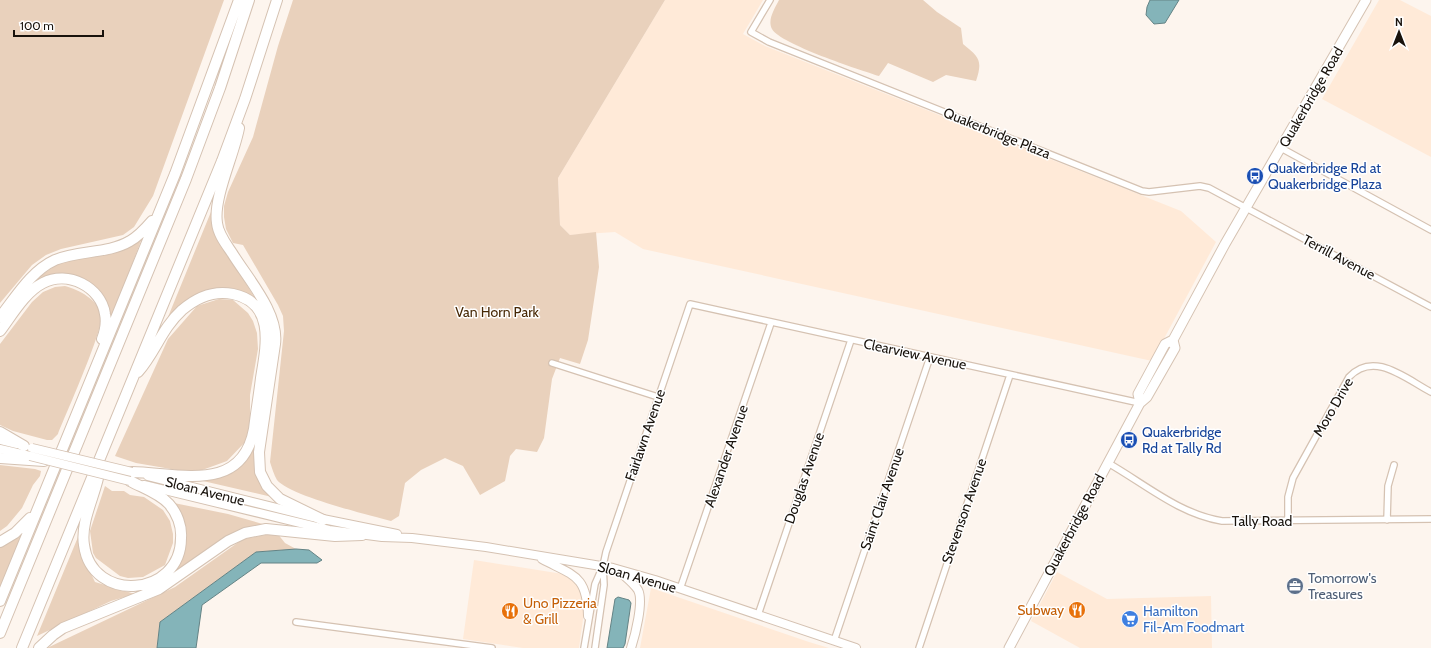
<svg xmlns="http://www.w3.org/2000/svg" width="1431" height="648" viewBox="0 0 1431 648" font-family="Cabin,sans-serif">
<rect width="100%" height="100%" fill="#fdf5ee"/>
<path fill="#ffead8" d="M665,0H763L743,34L765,46L1181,211L1216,242L1152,361L643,249L615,232L570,235L560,225L558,178Z
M1379,0H1400L1431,16V157L1322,99Z
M474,560L563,574L579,583L585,605L579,648H523L463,639Z
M1057,572L1107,599L1211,596L1212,648H1080L1031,621Z
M651,588L809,642L829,648H640Z"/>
<path fill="#e9d1bc" d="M0,0H224L153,196L134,227L123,235L61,249L46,255L32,265L0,303Z
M293,0H665L558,178L560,225L570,235L596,232L599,267L588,340L580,364L560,358L552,379L544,438L537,452L516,449L510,456L505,481L480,495L463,466L445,458L421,470L405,483L399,516L391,521C369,515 290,496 277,480C274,475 272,468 270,462L284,331L283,316L278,305L243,245L233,243L226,229L224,217V206L228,192L253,137L278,46Z
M779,0H923L937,12L961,28L963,44C979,57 983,60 976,81L946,75L933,82L888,63L879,76C860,70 780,44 772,29C767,20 775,8 779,0Z
M215,202L219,239L256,300L245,295L187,300L168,317Z
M142,238L109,326L82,280L36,282L35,280L59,263L94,256Z
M65,286C79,290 98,299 101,316C104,329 65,416 58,434L52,440H47L13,431L0,425V344L32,302L43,292L55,287Z
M219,299L233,300L248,313L253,321L257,333L258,349L250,395V418L247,440L227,461L194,473L136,463L115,456L168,339L197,306Z
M255,449L272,497L203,481L230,472Z
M0,465L35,469L41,471L40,476L33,485L22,508L7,526L0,531Z
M105,486L112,491H124L130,495L144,497L163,510L170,521L173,534V543L165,565L143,577L128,578L120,576L96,558L93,553L90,531Z
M174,503L228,514L266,525L247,528L217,543L175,572L184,545Z
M277,533L285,543L296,549L256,552L160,622L157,648H47L175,587L243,539Z
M21,536L0,589V546Z
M78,537L81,553L95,582L135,594L111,601L37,636Z"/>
<path fill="#84b4b9" stroke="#648385" d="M1150,0H1179L1165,23L1154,24L1146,15L1147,7Z
M296,549L309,550L322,560L317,563H261L202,605L196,648H157L160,622L256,552Z
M618,597L629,600L631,603L625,644L623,648H607L615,599Z"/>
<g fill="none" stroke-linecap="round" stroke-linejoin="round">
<g stroke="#d5c2b2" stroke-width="8">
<path id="minor" d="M770,0L751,32L769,42L1142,191L1149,192L1200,186L1209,188L1431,307
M1281,148L1431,230
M552,363L658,397
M1108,463C1145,484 1179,514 1222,521L1431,519
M1387,520L1388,486L1394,465
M1288,521V497L1293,478L1349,377C1374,350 1406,379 1431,392
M680,589L771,323
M758,615L851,340
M296,622L492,648
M834,641L930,357
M584,648L595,584L602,568
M595,648L604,585L603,566L606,552L690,304L1140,403
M919,648L1010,375"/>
</g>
<g stroke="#d5c2b2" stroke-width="10">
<path id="secondary" d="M0,440L17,444
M0,449L30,456
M148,476L313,517L397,534
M144,485L329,530L382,537L412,538L486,547L613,568L655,580L856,648
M542,559C574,576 587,575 588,616
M618,570C624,576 633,582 638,590C644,601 635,636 631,648"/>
</g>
<g stroke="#d5c2b2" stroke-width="11">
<path id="primary" d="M1140,403L1138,394L1165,344L1173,340L1225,244L1366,0
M1009,648L1140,403L1147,397L1175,348L1173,340"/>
</g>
<g stroke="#d5c2b2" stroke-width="12">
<path id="motorway" d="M239,128C234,155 213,198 217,223C218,234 226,244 232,253C248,279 279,313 275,344L259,452L260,472L267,486L280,499L323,520
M0,317C16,297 31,271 55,260C79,250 108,254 130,241C139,236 146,228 152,221
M0,331C12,315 25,292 43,283C68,270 101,287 105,314C107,323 105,331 102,339
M0,432L24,446
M0,458L44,461
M100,468C97,493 80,520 84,545C92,604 181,597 181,538C182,526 177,513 169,504C159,493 143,488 130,481
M132,472C179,473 242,494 254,429C256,412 259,395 261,378C266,347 276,303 233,294C214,290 196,298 182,310C162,328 155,353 138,372
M0,542L15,533L30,518
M0,601L175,174L239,0
M0,633L186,179L220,88L249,0
M22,648L222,161L245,99L277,0
M39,648L53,635L63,628L159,589L228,541L245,533L266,529L335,536L362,535"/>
</g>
<use href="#minor" stroke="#fff" stroke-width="5.5"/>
<use href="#secondary" stroke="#fff" stroke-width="8"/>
<use href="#primary" stroke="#fff" stroke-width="9"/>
<use href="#motorway" stroke="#fff" stroke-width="10"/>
<g stroke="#d5c2b2" stroke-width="10" stroke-linecap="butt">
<path id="secondary-bridge" d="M32,448L132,472
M30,456L130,481"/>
</g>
<use href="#secondary-bridge" stroke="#fff" stroke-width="8"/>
</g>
<defs>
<g id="bus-disc" transform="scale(0.9)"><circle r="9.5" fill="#1a4fb4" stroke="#fff"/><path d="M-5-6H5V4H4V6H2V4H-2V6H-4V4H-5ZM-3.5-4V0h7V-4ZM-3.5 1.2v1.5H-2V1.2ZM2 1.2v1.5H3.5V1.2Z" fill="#fff"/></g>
<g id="office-disc" transform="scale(0.9)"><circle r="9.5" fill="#5c6f8a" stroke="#fff"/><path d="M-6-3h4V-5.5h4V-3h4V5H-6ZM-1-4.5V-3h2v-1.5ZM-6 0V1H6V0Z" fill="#fff"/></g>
<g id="restaurant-disc" transform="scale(0.9)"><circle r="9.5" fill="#e8710a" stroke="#fff"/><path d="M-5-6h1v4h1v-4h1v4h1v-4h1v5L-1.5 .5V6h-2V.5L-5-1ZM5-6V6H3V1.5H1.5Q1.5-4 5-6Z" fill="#fff"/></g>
<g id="supermarket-disc" transform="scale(0.9)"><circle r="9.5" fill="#3f7fe0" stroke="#fff"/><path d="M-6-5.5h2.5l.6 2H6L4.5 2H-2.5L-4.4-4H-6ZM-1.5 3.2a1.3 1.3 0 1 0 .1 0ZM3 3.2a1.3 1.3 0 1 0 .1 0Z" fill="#fff"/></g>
</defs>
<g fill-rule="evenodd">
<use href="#bus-disc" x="1255" y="176"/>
<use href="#bus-disc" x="1129" y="440"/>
<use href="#office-disc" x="1295" y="586"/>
<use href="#restaurant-disc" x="1077" y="610"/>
<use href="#restaurant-disc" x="510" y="611"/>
<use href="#supermarket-disc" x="1130" y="619"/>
</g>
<g text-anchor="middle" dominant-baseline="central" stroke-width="3" stroke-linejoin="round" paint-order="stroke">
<g font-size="14" fill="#18120c" stroke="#fff">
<text transform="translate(1311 97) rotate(-60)">Quakerbridge Road</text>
<text transform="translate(997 133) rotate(22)">Quakerbridge Plaza</text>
<text transform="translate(1339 257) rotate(28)">Terrill Avenue</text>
<text transform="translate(915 354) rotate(12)">Clearview Avenue</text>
<text transform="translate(1333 407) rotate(-60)">Moro Drive</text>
<text transform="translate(645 435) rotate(-71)">Fairlawn Avenue</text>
<text transform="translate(726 456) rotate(-71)">Alexander Avenue</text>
<text transform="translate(804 478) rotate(-71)">Douglas Avenue</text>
<text transform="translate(205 491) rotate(14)">Sloan Avenue</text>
<text transform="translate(882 499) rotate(-71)">Saint Clair Avenue</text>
<text transform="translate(964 511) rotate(-71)">Stevenson Avenue</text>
<text x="1262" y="521">Tally Road</text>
<text transform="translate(1074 525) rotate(-62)">Quakerbridge Road</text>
<text transform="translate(637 577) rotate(16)">Sloan Avenue</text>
</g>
<g font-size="14" fill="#164399" stroke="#fff" text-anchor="start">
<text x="1268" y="168">Quakerbridge Rd at<tspan x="1268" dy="16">Quakerbridge Plaza</tspan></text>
<text x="1142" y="432">Quakerbridge<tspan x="1142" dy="16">Rd at Tally Rd</tspan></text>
</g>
<g font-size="14" fill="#462704" stroke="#fff">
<text x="497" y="312">Van Horn Park</text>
</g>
<g font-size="14" fill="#4e5e75" stroke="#fff" text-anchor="start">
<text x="1308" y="578">Tomorrow's<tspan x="1308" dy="16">Treasures</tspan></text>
</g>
<g font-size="14" fill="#c56008" stroke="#fff" text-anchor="start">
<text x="523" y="603">Uno Pizzeria<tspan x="523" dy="16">&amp; Grill</tspan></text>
<text x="1064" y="610" text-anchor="end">Subway</text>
</g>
<g font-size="14" fill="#366cbe" stroke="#fff" text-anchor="start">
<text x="1143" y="611">Hamilton<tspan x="1143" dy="16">Fil-Am Foodmart</tspan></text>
</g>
</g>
<g transform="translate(1399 32)" stroke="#ffffff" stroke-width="3" paint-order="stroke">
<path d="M0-3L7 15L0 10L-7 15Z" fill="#18120c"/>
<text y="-6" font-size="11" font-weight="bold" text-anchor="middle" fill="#18120c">N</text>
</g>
<path d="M14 30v6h89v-6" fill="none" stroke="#18120c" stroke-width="2"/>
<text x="20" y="30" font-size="12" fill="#18120c" stroke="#ffffff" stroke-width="3" paint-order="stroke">100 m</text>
</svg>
